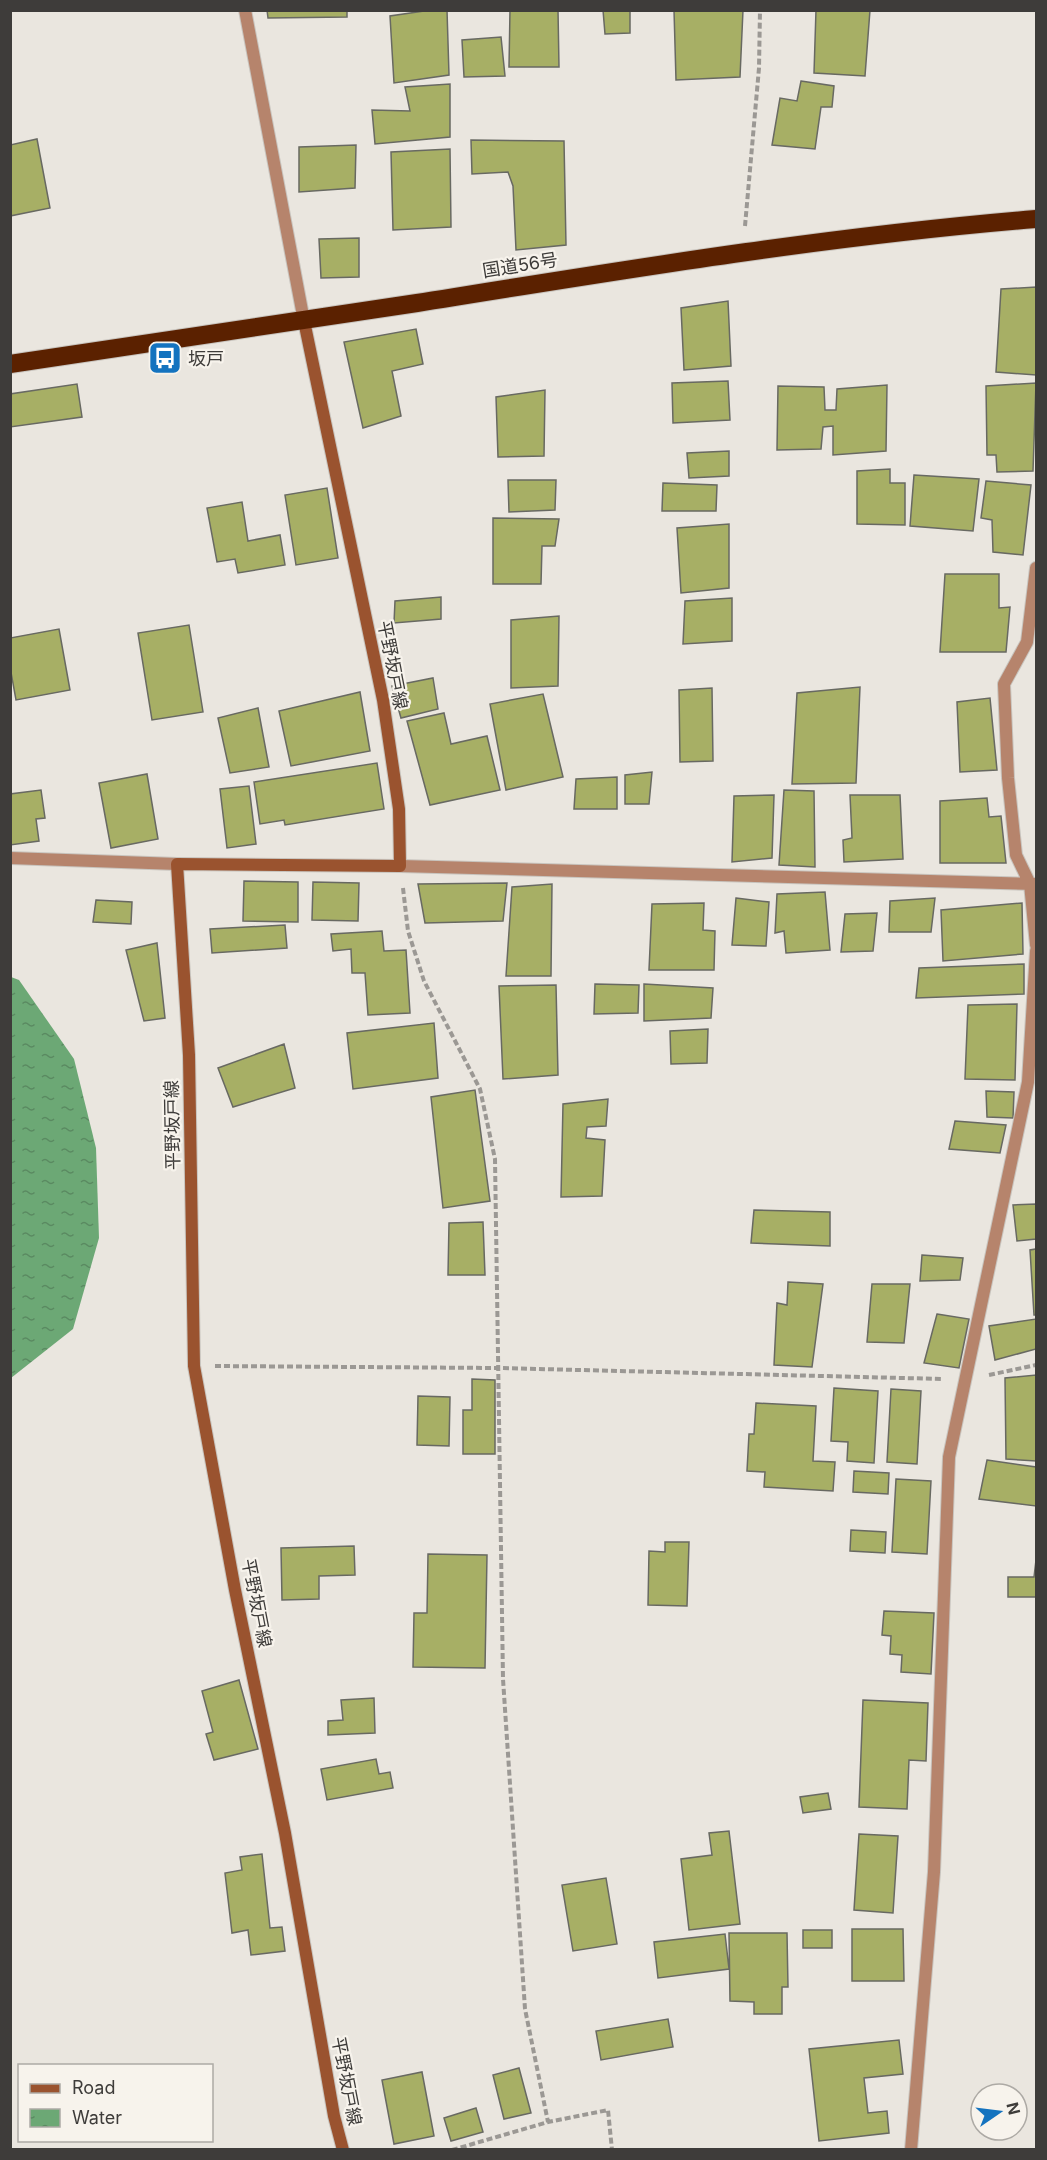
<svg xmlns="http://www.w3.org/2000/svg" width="1047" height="2160" viewBox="0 0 1047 2160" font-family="Inter,'Noto Sans JP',sans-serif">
<defs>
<pattern id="water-ripples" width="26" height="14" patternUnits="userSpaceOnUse" patternTransform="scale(1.5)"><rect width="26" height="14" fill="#6ca875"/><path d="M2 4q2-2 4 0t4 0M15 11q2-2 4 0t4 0" fill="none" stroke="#5a8a61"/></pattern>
</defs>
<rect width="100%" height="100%" fill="#eae6df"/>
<path fill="url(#water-ripples)" d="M11,977L19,980L74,1059L96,1148L99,1238L73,1329L11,1378Z"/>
<path fill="#a7af65" stroke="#686962" stroke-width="1.5" d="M267,10H347V17L268,18Z
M431,10H447L449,75L394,83L390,16Z
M510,10H558L559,67H509Z
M603,10H630V33L605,34Z
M674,10H743L740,77L676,80Z
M816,10H870L865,76L814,73Z
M501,37L505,76L464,77L462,40Z
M801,81L834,86L832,107H821L815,149L772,145L780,98L797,101Z
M450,84V137L375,144L372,110L410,111L405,87Z
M37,139L50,208L10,216V145Z
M471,140L564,141L566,245L516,250L513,186L508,172L472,174Z
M356,145L355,188L299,192V147Z
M450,149L451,227L393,230L391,152Z
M359,238V277L321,278L319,239Z
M1036,287V375L996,372L1001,289Z
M728,301L731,366L684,370L681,308Z
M416,329L423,364L392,371L401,416L363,428L344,342Z
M728,381L730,420L673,423L672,383Z
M1036,383L1033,471L997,472L996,455H987L986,386Z
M77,384L82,417L10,427V394Z
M887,385L886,451L833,455V426L823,427L821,449L777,450L778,386L824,387L825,410H836L837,389Z
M545,390L544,456L498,457L496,397Z
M729,451V476L689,478L687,453Z
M890,469V483H905V525L857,524V471Z
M914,475L979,479L973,531L910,526Z
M508,480H556L555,510L509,512Z
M986,481L1031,485L1023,555L993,552L992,520L981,518Z
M663,483L717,485L716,511H662Z
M327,488L338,558L296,565L285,495Z
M242,502L248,541L280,535L285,565L238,573L235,559L217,562L207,508Z
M493,518L559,519L555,546H542L541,584H493Z
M729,524V588L681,593L677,528Z
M945,574H999V608L1010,607L1006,652H940Z
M441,597V619L394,623L395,601Z
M732,598V641L683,644L685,601Z
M559,616L558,686L511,688V620Z
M189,625L203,712L152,720L138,633Z
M59,629L70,690L16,700L10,667V638Z
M433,678L438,709L401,718L392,686Z
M860,687L856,783L792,784L797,693Z
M712,688L713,761L680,762L679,690Z
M360,692L370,751L291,766L279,711Z
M543,694L563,777L506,790L490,704Z
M990,698L997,770L960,772L957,702Z
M258,708L269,767L230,773L218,718Z
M444,713L451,744L487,736L500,790L430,805L407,721Z
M377,763L384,809L285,825L284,820L260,824L254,782Z
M652,772L649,804H625V775Z
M147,774L158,839L111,848L99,783Z
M617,777V809H574L576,779Z
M249,786L256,844L227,848L220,789Z
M41,790L45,818L36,819L39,841L10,845V794Z
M784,790L814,791L815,867L779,865Z
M774,795L772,858L732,862L734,796Z
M850,795H900L903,859L844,862L843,840L852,838Z
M987,798L989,817L1001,816L1006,863H940V801Z
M244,881L298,882V922L243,921Z
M313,882L359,883L358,921L312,920Z
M507,883L503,921L425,923L418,884Z
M552,884L551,976H506L512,887Z
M825,892L830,950L786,953L784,931L775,933L777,894Z
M736,898L769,902L766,946L732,945Z
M935,898L931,932H889L890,901Z
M96,900L132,902L131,924L93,922Z
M704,903L703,930L715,931L714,970H649L652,904Z
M1022,903L1023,954L943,961L941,910Z
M877,913L873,951L841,952L845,914Z
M285,925L287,948L212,953L210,929Z
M382,931L384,951L406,950L410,1013L368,1015L365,973H352L351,949L333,951L331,934Z
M157,943L165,1018L144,1021L126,950Z
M1024,964V994L916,998L919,968Z
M595,984L639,985L638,1013L594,1014Z
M644,984L713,988L711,1018L644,1021Z
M556,985L558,1075L503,1079L499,986Z
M1017,1004L1015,1080L965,1079L968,1005Z
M434,1023L438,1078L353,1089L347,1033Z
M708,1029L707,1063L671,1064L670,1031Z
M284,1044L295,1088L233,1107L218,1068Z
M475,1090L490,1201L443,1208L431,1097Z
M986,1091L1014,1092L1013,1118L987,1117Z
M608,1099L606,1126L587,1127L586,1138L605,1140L602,1196L561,1197L563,1104Z
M955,1121L1006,1125L1000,1153L949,1149Z
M1036,1204V1239L1017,1241L1013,1205Z
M754,1210L830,1212V1246L751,1243Z
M483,1222L485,1275H448L449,1223Z
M1036,1249V1315H1034L1030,1250Z
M922,1255L963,1258L960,1280L920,1281Z
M788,1282L823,1284L812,1367L774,1365L777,1303L787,1305Z
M872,1284H910L904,1343L867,1342Z
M937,1314L969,1319L959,1368L924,1363Z
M1036,1319V1349L995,1360L989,1326Z
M1036,1375V1461L1006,1459L1005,1378Z
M472,1379L495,1380V1454H463V1410H472Z
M834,1388L878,1391L874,1463L847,1461L848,1442L831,1441Z
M891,1389L921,1391L917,1464L887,1462Z
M418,1396L450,1397L449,1446L417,1445Z
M756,1403L816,1406L813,1461L835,1462L833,1491L764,1487L765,1472L747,1471L749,1434H754Z
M987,1460L1036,1467V1506L979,1499Z
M854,1471L889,1473L888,1494L853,1492Z
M896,1479L931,1481L927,1554L892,1552Z
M851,1530L886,1532L885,1553L850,1551Z
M665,1542H689L687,1606L648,1605L649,1551L665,1552Z
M354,1546L355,1575L319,1576V1599L282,1600L281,1548Z
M428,1554L487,1555L485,1668L413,1667L414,1613H427Z
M1036,1560V1597H1008V1577H1034Z
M884,1611L934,1613L931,1674L901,1672L902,1655L890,1654L891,1636L882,1635Z
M239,1680L258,1749L214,1760L206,1734L213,1732L202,1691Z
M374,1698L375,1733L328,1735V1721L343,1720L341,1700Z
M863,1700L928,1703L926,1761L909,1760L907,1809L859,1807Z
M376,1759L379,1774L390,1772L393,1788L327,1800L321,1769Z
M828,1793L831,1809L803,1813L800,1797Z
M729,1831L740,1924L689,1930L681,1859L712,1855L709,1833Z
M859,1834L898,1836L893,1913L854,1910Z
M262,1854L270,1928L282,1927L285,1951L251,1955L248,1930L232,1933L225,1873L242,1870L240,1857Z
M606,1878L617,1944L573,1951L562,1885Z
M852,1929H903L904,1981H852Z
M803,1930H832V1948H803Z
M729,1933H787L788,1987H782V2014H754V2002L730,2001Z
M725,1934L729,1969L658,1978L654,1942Z
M668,2019L673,2047L601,2060L596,2031Z
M899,2040L903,2074L864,2078L868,2113L887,2111L889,2133L819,2141L809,2049Z
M519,2068L531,2113L504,2119L493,2075Z
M422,2072L434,2136L394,2144L382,2080Z
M476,2108L483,2132L451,2141L444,2118Z"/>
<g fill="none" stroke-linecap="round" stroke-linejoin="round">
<g stroke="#c8c4be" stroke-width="14">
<path id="street" d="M245,10L304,321
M1036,568L1027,642L1004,684L1008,778L1016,855L1030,884L1036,945
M10,858L177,864
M400,866L1036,884
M911,2150L934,1872L949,1457L1028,1082L1036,951"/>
</g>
<g stroke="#c8c4be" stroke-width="14">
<path id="secondary" d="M304,321L383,700L399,809L400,866L177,864L189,1055L194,1366L235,1590L285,1833L334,2116L343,2150"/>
</g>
<g stroke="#c8c4be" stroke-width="20">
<path id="highway" d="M10,364C146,344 282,324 417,303C623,270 828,236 1036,219"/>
</g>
<path stroke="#9b9894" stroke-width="4" stroke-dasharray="6 3" stroke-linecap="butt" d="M745,226L759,68L760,10
M403,888L408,931L424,981L480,1089L495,1159L503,1679L525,2009L548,2122
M215,1366L499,1368L943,1379
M989,1375L1036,1365
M452,2150L548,2122L608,2110L612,2150"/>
<use href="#street" stroke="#b6846c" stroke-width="12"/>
<use href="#secondary" stroke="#9a532f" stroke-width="12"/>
<use href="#highway" stroke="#5b2100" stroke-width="18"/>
</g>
<defs>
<g id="bus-square" transform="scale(1.725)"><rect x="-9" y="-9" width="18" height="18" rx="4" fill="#1473bf" stroke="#f7f3ec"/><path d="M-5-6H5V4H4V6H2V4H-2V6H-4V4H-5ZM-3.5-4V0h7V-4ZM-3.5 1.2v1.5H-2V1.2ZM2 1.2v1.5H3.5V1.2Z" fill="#fff"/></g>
</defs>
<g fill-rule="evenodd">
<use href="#bus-square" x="165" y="358"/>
</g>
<g text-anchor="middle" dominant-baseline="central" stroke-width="4.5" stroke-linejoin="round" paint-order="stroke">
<g font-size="18" fill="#3e3c3a" stroke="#f7f3ec">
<text transform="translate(520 265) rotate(-9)">国道56号</text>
<text transform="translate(393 665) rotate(79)">平野坂戸線</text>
<text transform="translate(172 1125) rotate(-91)">平野坂戸線</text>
<text transform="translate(257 1603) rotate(79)">平野坂戸線</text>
<text transform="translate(347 2081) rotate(79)">平野坂戸線</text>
</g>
<g font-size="18" fill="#3e3c3a" stroke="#f7f3ec" text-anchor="start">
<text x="188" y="358">坂戸</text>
</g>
</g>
<rect width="1047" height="2160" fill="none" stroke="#3e3c3a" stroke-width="24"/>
<rect x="18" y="2064" width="195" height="78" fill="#f7f3ec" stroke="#adaaa5" stroke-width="1.5"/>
<rect x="30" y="2084" width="30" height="9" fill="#9a532f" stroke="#adaaa5" stroke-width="1.5"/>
<text x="72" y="2094" font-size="18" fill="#3e3c3a">Road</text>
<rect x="30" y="2109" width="30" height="18" fill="url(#water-ripples)" stroke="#adaaa5" stroke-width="1.5"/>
<text x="72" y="2124" font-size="18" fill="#3e3c3a">Water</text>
<g transform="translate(999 2112) rotate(76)"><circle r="28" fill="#f7f3ec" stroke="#adaaa5" stroke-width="1.5"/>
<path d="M0-4.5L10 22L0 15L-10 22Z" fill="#1473bf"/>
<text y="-9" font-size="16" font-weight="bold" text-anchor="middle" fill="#3e3c3a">N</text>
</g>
</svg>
